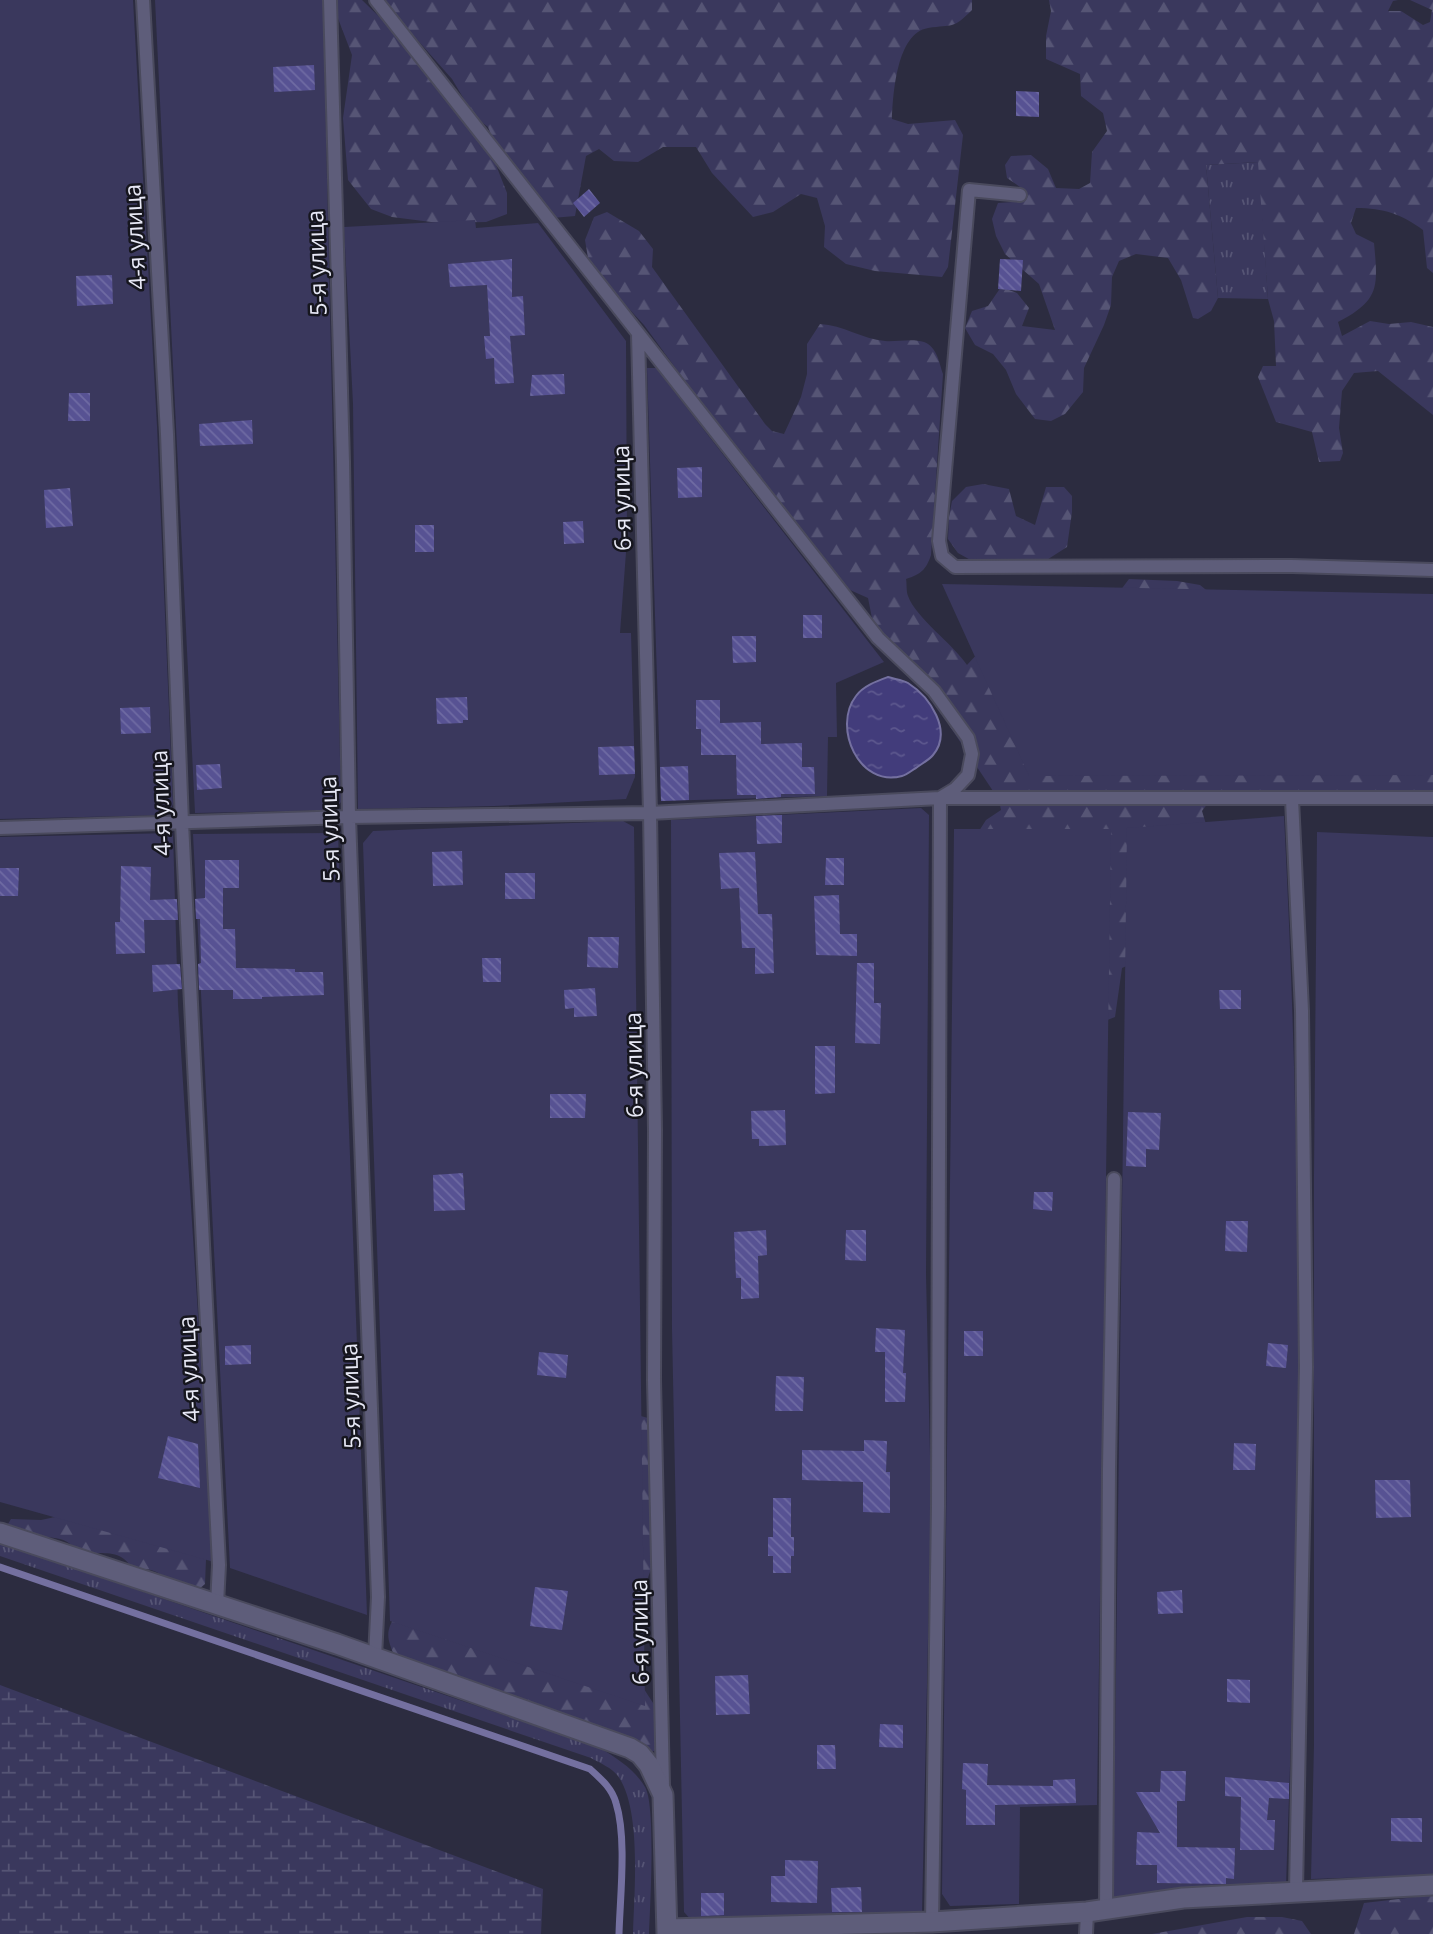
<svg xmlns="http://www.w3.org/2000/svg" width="1433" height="1934" viewBox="0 0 1433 1934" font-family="'Open Sans',sans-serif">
<defs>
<pattern id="grass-tufts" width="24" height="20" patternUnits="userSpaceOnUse" patternTransform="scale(1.75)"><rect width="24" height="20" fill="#3a385d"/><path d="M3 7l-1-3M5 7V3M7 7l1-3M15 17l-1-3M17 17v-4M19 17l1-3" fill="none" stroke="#565575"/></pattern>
<pattern id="forest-firs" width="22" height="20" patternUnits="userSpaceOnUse" patternTransform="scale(1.75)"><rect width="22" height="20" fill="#3a385d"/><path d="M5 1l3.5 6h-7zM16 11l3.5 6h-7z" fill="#565575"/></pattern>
<pattern id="wetland-marsh" width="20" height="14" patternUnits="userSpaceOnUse" patternTransform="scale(1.75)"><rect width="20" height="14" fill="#3a385d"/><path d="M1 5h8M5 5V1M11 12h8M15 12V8" fill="none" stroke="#565575"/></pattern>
<pattern id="water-ripples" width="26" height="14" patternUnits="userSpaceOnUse" patternTransform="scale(1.75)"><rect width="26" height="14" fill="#423c7b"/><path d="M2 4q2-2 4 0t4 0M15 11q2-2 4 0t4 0" fill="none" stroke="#5d588e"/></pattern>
<pattern id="building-back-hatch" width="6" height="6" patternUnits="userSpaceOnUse" patternTransform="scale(1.75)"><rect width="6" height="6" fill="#575293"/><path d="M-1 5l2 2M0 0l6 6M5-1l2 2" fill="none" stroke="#6f6ba3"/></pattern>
</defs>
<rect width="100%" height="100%" fill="#2c2c40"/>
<path fill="url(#grass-tufts)" d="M1259,162L1268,299L1218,298L1206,165Z
M0,1543L600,1748C618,1759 634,1769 645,1787C656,1805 650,1908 649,1934H633C634,1893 642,1810 618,1776C612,1768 600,1763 591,1758L0,1556Z"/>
<path fill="url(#forest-firs)" d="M331,0H362L405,42L496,165L507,193V214L486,222L439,223L392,217L371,209L348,180L343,118L352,55Z
M382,0H972V10C952,30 953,24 928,28C897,33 893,93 892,119L908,124L955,120L963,135L948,267L942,277L875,271L846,264L824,247L825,226L817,198L801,194L773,212L753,217L712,173L696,147H663L638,162L614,161L599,149L586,156L575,216L552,218L498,153L488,127L474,116L452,79Z
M1049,0H1398L1393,1L1388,11H1401L1423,25L1430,22L1432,10L1410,0H1433V273L1427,268L1423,230C1401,214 1384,208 1356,208L1351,223L1356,234L1374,243C1378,287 1380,300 1338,322L1342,336L1370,321L1389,324L1411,322L1433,327V415L1378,371L1354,373L1342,391L1339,428L1343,453L1340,461L1319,462L1312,432L1276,422L1258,377L1263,366H1276L1274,321L1268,299L1258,162L1206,165L1218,298L1211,311L1198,319L1193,318L1181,280L1168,258L1136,254L1119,261L1112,277L1111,305L1104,325L1084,368L1083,392L1065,414L1051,421L1035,419L1016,394L1006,370L993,354L975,345L965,328L972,311L988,306L1001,287L1017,293L1029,308L1022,326L1055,330L1039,284L1005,254L996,236L992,219L998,203L1013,202L1023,196L1020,187L1007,178L1005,165L1011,156L1031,155L1048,169L1056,188L1079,189L1090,183L1092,152L1107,131L1103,113L1081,96L1080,74L1046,59V36L1051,11Z
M607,212L639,231L653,249L652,267L765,424L772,431L784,434L801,397L807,374V344L820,324C843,325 862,339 885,341C897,342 912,338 924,342C937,347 939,362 943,374L931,555C926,570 921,574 906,579C907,584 906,591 908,596C916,618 953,644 967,665L980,651L1117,595L1129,579L1177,581L1200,585L1433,773V794L1214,795L1202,811L1208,831L1142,959L1122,968L1115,1017L1092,1026L967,850L986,820L1001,810L999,800L949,725L939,696L928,677L907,671L872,618L868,598L850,590L746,464L644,325L609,287L588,258L585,240L594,217Z
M983,484L1009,489L1016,516L1035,525L1046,487H1064L1072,496V512L1067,547L1042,563H976L958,553L948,539L949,517L952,501L966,487Z
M626,1412L648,1418L653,1442V1564L647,1580L633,1587L642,1686L655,1706L657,1750L647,1753L394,1655C388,1640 385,1633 394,1618Z
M60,1516L206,1559L205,1584L198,1590C191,1588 182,1587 176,1584C162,1576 153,1565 135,1571C131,1567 128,1562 124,1559C113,1550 97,1555 85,1552C76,1550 69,1541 60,1539C41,1535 23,1538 8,1524L11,1519L41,1520Z
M1433,1895V1934H1354L1364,1903Z
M1247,1917H1282L1302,1921L1311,1934H1152Z"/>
<path fill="url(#wetland-marsh)" d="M0,1685L543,1889L541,1934H0Z"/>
<path fill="#3a385d" d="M0,0H133L157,426L173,804L168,815L0,819Z
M155,0H323L341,802L334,810L195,813Z
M475,220L476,228L538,223L626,341L627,539L620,633H631L635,777L626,799L494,806L358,809L353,404L344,227Z
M647,368H656L884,662L836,683L837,737H828L827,796L661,801Z
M942,584L1433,594V775L1029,776Z
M921,808L929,815L926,1274L931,1501L922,1914L691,1920L684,1912L672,1329L671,820Z
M1284,816C1293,991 1298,1167 1298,1343C1299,1524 1292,1705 1286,1886L1113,1900L1127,828Z
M623,821L634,827L645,1706L390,1621L363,843L373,831Z
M954,829H1111L1097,1805L1020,1807L1019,1904L950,1906L942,1894Z
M1317,832L1433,837V1875L1311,1879L1314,1744V1176Z
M173,833L178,1005L214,1562L0,1502V837Z
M338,833L367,1615L230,1568L193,834Z"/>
<path fill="url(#water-ripples)" stroke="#7470a0" stroke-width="2" d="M888,677C894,679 903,680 908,683C930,697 953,731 933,755C929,760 921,764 916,768C912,770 907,775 902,776C859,788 832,727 856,696C863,686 877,681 888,677Z"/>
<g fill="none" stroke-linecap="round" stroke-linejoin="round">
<path stroke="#7470a0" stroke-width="7" d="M0,1567L590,1769C601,1779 612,1788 616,1803C627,1838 620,1897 619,1934"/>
</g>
<path fill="url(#building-back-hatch)" d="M314,65L315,90L274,92L273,67Z
M1016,91L1039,92V117L1016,116Z
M589,189L600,203L584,217L573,203Z
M512,259V297L523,296L525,335L510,336L514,383L495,384L494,358L486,359L484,336H490L487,285L450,287L448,264Z
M1000,259L1023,260L1021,291L998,289Z
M112,275L113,304L77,306L76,276Z
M564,374L565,394L530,396L532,375Z
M69,393H90V421H68Z
M252,420L253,444L200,446L199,424Z
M702,467V497L678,498L677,468Z
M70,488L73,526L46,528L44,490Z
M583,521L584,543L564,544L563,522Z
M415,525H434V552H415Z
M803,615H822V638H803Z
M732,636H756V662L733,663Z
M467,697L468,720H463V723L437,724L436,698Z
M696,700H720V723L761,722V744L802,743V767H814L815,794H781V797L756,799V795H737L736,755H701V729H696Z
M150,707L151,733L121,734L120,708Z
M634,746L635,774L599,775L598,747Z
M220,764L222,788L197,790L196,765Z
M688,766L689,800L661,801L660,767Z
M782,815V843L757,844L756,816Z
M462,851L463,885L433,886L432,852Z
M755,852L758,914H772L774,973L755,974V948H742L739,888L721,889L719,853Z
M826,858H844V885H825Z
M205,860H239V888H223V929H235L236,968L295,969V972H323L324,995L262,997V999H233V990H199L198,964L201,963L200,919H196L195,899L205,898Z
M121,866L151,867L150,900L177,899L178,920H144L145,953L116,954L115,922H120Z
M0,868H19L18,896H0Z
M505,873H535V899H505Z
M839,895L840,934H857V956L816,955L814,896Z
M588,937H619L618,968L587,967Z
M482,958H501V982H483Z
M857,963H874V1003H881L880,1044L855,1043Z
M180,964L182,989L153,992L152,965Z
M595,988L597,1016L574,1017V1008L565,1009L564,990Z
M1219,990H1241V1009H1220Z
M815,1046H835V1093L815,1094Z
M550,1094H586L585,1118H550Z
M785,1110L786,1145L759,1146V1139H752L751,1111Z
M1128,1112L1161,1113L1159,1150L1146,1149V1167L1126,1166Z
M463,1173L465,1210L434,1211L433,1175Z
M1034,1192H1053L1052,1211L1033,1209Z
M1226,1221H1248L1247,1252L1225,1251Z
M766,1230L767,1255L758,1256L759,1298L741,1299V1278H736L734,1232Z
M846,1230H866V1261L845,1260Z
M876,1328L905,1330L903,1373H906L905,1402H885V1352H875Z
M964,1331H983V1356H964Z
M1268,1343L1288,1345L1286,1368L1266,1366Z
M251,1345V1364L225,1365V1346Z
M539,1352L568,1355L566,1378L537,1375Z
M776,1376L804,1377L803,1411H775Z
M168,1436L198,1444L200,1488L158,1478Z
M864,1440L887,1441L886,1472H890V1513L863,1512V1482L802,1480V1450L864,1451Z
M1234,1443L1256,1444L1255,1470H1233Z
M1375,1480H1410L1411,1517L1376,1518Z
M773,1498H791V1537H794V1556H791V1573H773V1556H768V1537H773Z
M535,1587L568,1591L562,1630L530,1626Z
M1182,1590L1183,1613L1158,1614L1157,1592Z
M748,1675L750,1714L716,1715L715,1676Z
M1227,1679L1250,1680V1703L1227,1702Z
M880,1724L903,1725V1748L879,1747Z
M817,1745H835L836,1769H817Z
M963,1763L988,1764L987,1785L1053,1786V1780L1075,1779L1076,1803L995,1805V1825H966V1790L962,1789Z
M1161,1771H1186L1185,1801H1177V1847L1235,1848L1234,1879L1226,1878V1884L1157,1883V1865H1136L1137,1832L1160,1833L1136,1792H1160Z
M1225,1777L1289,1783V1799L1269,1798L1267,1820H1275L1274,1850H1240L1241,1797L1225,1796Z
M1391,1818H1422V1842L1391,1841Z
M785,1860L818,1861L817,1903L771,1902V1876H785Z
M861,1887L862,1912H832L831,1888Z
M701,1893H724V1915L701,1916Z"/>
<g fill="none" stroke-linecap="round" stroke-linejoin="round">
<g stroke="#4a4a5d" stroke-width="16">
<path id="service" d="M143,0L167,434L182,823L219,1565L217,1604
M330,0L343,462L349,817L378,1597L375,1657
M376,0L878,638L934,691L968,738L972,754L968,775L955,789L940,798
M1020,195L969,190L939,541L942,556L955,567L1292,566L1433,570
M638,334L650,813L655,1130L654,1380L663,1786
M940,798H1433
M1292,799L1302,1011L1306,1367L1296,1891
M0,828L349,817L650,813L940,798L938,1507L932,1922
M1106,1909L1109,1468L1114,1179
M1086,1934L1087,1912"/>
</g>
<g stroke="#4a4a5d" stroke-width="23">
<path id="minor" d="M0,1533L337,1644L630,1748L640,1754L649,1765L663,1795L667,1934
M667,1929L932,1922L1087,1912L1183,1898L1433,1885"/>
</g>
<use href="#service" stroke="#5e5d7a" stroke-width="12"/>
<use href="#minor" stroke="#5e5d7a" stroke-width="19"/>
</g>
<g text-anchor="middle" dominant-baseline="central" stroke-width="5" stroke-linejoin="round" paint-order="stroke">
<g font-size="23" fill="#e7e8f5" stroke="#16161e">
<text transform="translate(134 237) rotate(-93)">4-я улица</text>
<text transform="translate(316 263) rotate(-92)">5-я улица</text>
<text transform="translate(621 498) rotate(-91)">6-я улица</text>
<text transform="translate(160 803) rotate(-92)">4-я улица</text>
<text transform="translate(329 829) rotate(-92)">5-я улица</text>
<text transform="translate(633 1065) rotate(-91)">6-я улица</text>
<text transform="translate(188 1369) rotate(-93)">4-я улица</text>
<text transform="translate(350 1396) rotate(-92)">5-я улица</text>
<text transform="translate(639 1632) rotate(-91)">6-я улица</text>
</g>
</g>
</svg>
